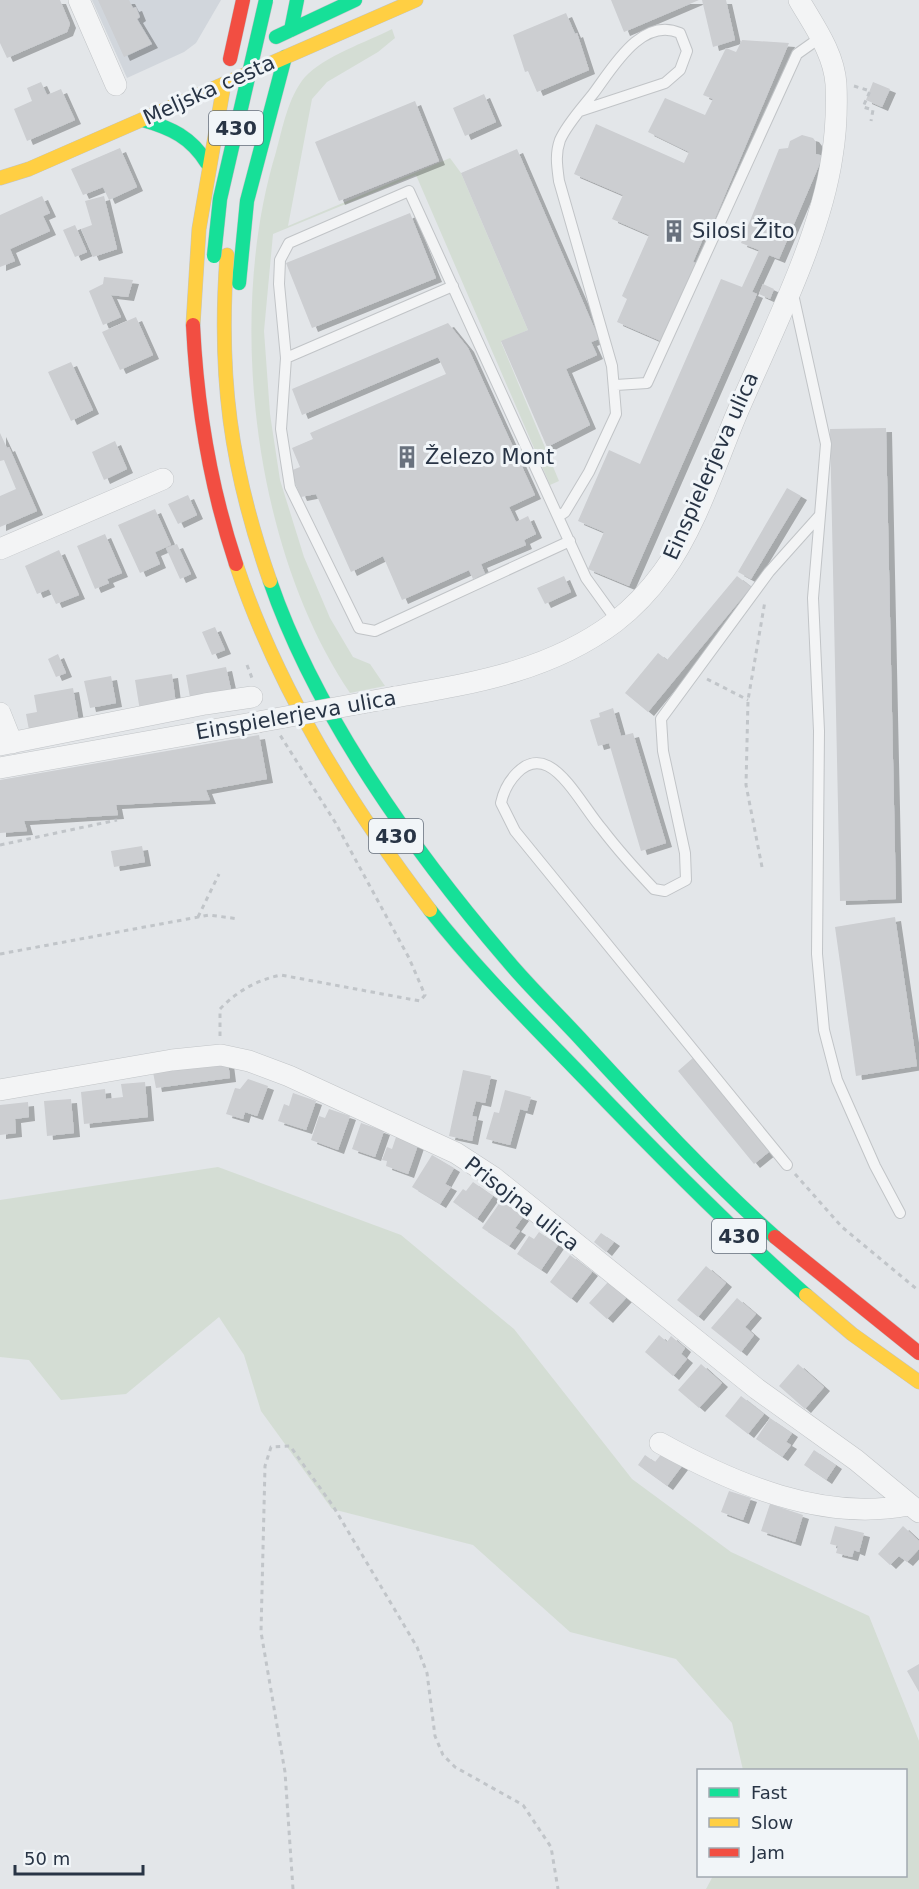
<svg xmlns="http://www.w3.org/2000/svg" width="919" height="1889" viewBox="0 0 919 1889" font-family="'DejaVu Sans',sans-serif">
<defs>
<filter id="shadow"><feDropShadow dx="6" dy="4" stdDeviation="0" flood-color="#0004"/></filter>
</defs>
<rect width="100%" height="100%" fill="#e3e6e9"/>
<path fill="#d1d6dc" d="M92,0H221L196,43L184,52L127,78Z"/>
<path fill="#d4ddd4" d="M392,29L395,38L378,52L327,82L312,99L288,226L450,158L461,173L528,330L501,342L559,481L550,485L416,175L273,234L264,331L270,414L280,480L304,557L330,618L353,657L370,664L385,686L350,693C253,549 226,316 276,152C283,127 288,97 305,77C324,56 367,42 392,29Z
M218,1167L401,1235L514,1329L632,1479L731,1552L869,1616L919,1741V1889H706L713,1876H906V1770H743L732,1723L676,1659L570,1632L473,1545L332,1509L261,1411L244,1355L219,1317L126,1394L61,1400L29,1360L0,1357V1200Z"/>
<path fill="#ccced1" filter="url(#shadow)" d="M0,0H60L70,24L67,32L7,58L0,43Z
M98,0H129L133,8L136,7L140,17L137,19L152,44L124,57Z
M611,0H699L624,32Z
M702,0H726L735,40L713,47Z
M566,13L575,34L577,33L589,70L537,92L528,71L525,72L513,35Z
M742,40L789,43L711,228L708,227L693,262L698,264L663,342L617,322L627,299L622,296L649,235L612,219L623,195L574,174L596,124L684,163L689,152L648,132L665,98L705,115L713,99L703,95L726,48L736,52Z
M41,82L47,95L61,89L75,120L27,141L14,109L32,101L27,88Z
M873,82L890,89L882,107L866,100Z
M484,94L496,122L465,136L453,108Z
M415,101L439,161L339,201L315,142Z
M802,135L813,138L816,142V154L823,156L779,259L769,255L752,292L757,294L629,586L588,569L604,532L578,521L609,450L640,464L721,279L742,287L759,250L741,243L779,149L788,148L790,141Z
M120,148L137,187L109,200L103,187L83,195L71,169Z
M517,149L599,339L591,342L597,355L566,369L590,425L547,447L501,341L528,330L461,173Z
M42,196L50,213L43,216L50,231L10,249L15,261L0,267V215Z
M104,196L117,249L93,257L81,229L92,225L85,201Z
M410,213L436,278L312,328L286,263Z
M75,225L87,252L75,257L63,230Z
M104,277L133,280L128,297L111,295L121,317L103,325L89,291L103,284Z
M763,284L774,289L770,299L759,294Z
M136,317L153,355L120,370L102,332Z
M448,323L468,348L535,495L509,507L516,522L528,516L536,534L524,540L526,545L481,564L485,574L473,579L469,570L402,600L383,556L351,572L316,494L301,497L290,471L300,467L292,448L313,439L310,433L446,374L438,357L302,415L292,389Z
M71,362L93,410L71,421L48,372Z
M886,428L896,899L840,901L830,429Z
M0,433L7,448L9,447L37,511L0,527V496L16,489L4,460L0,461Z
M115,441L127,469L104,480L92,452Z
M787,488L801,496L751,579L738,572Z
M188,495L197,515L178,524L168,504Z
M155,509L171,545L155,552L160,564L140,573L118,525Z
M105,534L122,573L107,579L109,583L95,589L77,546Z
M177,544L191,574L180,579L166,548Z
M59,550L79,595L56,604L49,589L37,594L25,566Z
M564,576L571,592L545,604L537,588Z
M737,576L751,587L648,712L625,693L658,653L667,660Z
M215,627L225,650L212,655L202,632Z
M58,654L66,673L56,677L48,659Z
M226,667L232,694L191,703L186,675Z
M172,674L176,705L140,711L135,680Z
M111,676L116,703L90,708L84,681Z
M73,688L79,723L29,730L26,714L37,712L34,695Z
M613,708L621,736L633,733L666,843L641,851L609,743L598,746L590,720L600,717L599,713Z
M259,735L267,779L206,790L210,800L116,805L118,815L24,821L27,831L0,833V780Z
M142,846L145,862L114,867L111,851Z
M895,917L917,1066L856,1076L835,927Z
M694,1057L770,1151L754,1164L678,1071Z
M228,1062L230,1078L156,1088L153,1072Z
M463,1070L491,1076L485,1103L476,1101L472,1116L477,1117L472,1141L449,1136Z
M248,1079L268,1086L257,1116L245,1112L243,1119L226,1114L235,1088L240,1089Z
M145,1082L148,1117L84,1124L81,1092L105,1089L106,1099L123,1097L121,1084Z
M505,1090L531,1097L527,1111L520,1109L510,1145L486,1139L494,1112L499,1113Z
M293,1093L316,1101L306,1130L278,1121L284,1104L289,1106Z
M71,1099L74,1133L47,1136L44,1101Z
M28,1102L29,1117L15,1119L16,1133L0,1135V1105Z
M329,1109L350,1116L338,1150L311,1140L319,1116L325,1118Z
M361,1123L384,1131L375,1157L352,1149Z
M396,1137L418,1145L408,1174L386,1166L387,1161L382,1160L387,1147L392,1149Z
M432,1155L454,1168L445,1184L451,1187L440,1204L412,1187Z
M473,1182L493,1196L477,1219L453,1202L463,1189L466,1191Z
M501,1201L523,1217L515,1228L520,1231L509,1246L482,1228Z
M539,1232L558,1245L541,1270L517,1254L529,1236L534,1239Z
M601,1233L614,1242L606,1252L594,1242Z
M570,1255L592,1272L571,1299L550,1282Z
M706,1266L726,1283L698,1317L677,1300Z
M608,1282L626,1298L607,1319L589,1303Z
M737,1298L756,1314L745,1327L754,1335L741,1352L711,1328Z
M659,1335L667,1342L671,1336L685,1348L681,1354L687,1359L673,1376L645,1352Z
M701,1364L722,1383L699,1408L678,1390Z
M798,1364L824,1387L805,1409L779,1386Z
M741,1396L764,1414L748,1434L725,1416Z
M770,1418L792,1433L786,1442L791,1445L782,1457L756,1439Z
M814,1450L836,1465L826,1480L804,1465Z
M663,1452L682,1466L667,1486L638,1465L645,1455L655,1462Z
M729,1491L751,1498L743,1520L721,1512Z
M770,1504L803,1515L795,1542L761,1531Z
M835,1526L864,1533L859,1552L854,1550L852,1557L836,1553L838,1546L830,1544Z
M903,1526L919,1541V1549L907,1562L899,1556L890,1565L878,1554Z
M919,1664V1692L907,1671Z"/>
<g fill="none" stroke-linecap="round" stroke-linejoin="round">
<g stroke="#c1c4c7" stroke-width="12">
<path id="lane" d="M453,286L286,358L279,284L280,260L289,243L409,191L586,578L617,621
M793,294L826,444L813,598L819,731L817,954L824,1030L837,1080L875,1166L900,1213
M286,358L281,429L290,487L359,628L375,631L570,541
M616,385L647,383L797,54L821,37
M559,516L565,512L589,472L616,414L612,366L559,181C557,166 555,154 560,140C567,124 582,108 593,94C612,69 641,16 680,33L687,51L680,70L665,83L580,111
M787,1165L515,831L501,803C505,784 524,754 548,766C568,776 587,812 602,829C618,850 636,870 654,889L665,891L686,880L685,853L663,751L661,719L769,572L820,515"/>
</g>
<g stroke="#c1c4c7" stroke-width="22">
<path id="street" d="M79,0L116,85
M0,549L163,479
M395,697C474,683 550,671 615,622C633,608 650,590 663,572C696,527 716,463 737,413C770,336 820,239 832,157C836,133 837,108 836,84C834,53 814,26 799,0
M0,713L12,743
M0,745L205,704L252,697
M0,768L258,722
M0,1090L172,1060L221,1055L249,1061L289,1076L456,1153L493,1177L757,1389L856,1460L919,1512
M660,1443C734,1484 823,1522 908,1505"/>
</g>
<g stroke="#c1c4c7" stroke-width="15">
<path id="fast" d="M291,30L297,0
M276,37L355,0
M143,120C171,128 191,137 207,163
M239,283L247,201L285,57
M270,581C316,715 415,853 507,960C532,990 561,1017 587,1046C648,1112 709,1178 775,1237
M430,910C478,971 533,1025 587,1081C658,1155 729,1227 806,1295"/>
</g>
<g stroke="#c1c4c7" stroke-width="15">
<path id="slow" d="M0,178L29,169L416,0
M227,255C218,375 230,467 270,581
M193,325L199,229L224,84
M236,564C278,690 350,805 430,910
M806,1295L852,1334L919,1382"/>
</g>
<g stroke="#c1c4c7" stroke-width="15">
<path id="jam" d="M230,59L243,0
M193,325C197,408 210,486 236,564
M775,1237L919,1353"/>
</g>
<path stroke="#c1c5c9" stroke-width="3" stroke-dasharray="4.5 4.5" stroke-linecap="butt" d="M854,86L870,91L863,107L873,110L871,121
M247,665L252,678
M707,679L748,700
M0,845L117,820
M762,867L746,785L748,700L765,601
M198,917L219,874
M0,954L209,915L239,919
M220,1036V1009C237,991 257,980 281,975L420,1001L425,995L409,958L335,822L280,735
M795,1174L842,1227L919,1291
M293,1889L285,1772L261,1632L265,1466L271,1447L290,1446L333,1506L417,1647L427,1673L435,1736L443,1755L455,1767L523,1805L551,1847L558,1889"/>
<use href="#lane" stroke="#f3f4f5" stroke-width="10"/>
<use href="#street" stroke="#f3f4f5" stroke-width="21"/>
<use href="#fast" stroke="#16e098" stroke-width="14"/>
<use href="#slow" stroke="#ffcf43" stroke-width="14"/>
<use href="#jam" stroke="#f24e42" stroke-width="14"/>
<g stroke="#c1c4c7" stroke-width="22" stroke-linecap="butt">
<path id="street-bridge" d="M258,722L395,697"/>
</g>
<g stroke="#b5b9be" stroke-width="15" stroke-linecap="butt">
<path id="fast-bridge" d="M214,256L220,199L266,0"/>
</g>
<use href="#street-bridge" stroke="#f3f4f5" stroke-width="21"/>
<use href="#fast-bridge" stroke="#16e098" stroke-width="14"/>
</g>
<defs>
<g id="building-bare" transform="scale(1.8)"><path d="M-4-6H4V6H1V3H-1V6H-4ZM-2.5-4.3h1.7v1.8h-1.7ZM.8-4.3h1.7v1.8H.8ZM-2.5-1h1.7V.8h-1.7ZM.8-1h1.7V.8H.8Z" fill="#69727e" stroke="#f1f5f8" stroke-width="2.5" paint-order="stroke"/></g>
</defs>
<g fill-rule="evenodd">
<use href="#building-bare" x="674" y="231"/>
<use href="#building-bare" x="407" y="457"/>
</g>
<g text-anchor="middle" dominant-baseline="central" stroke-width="6" stroke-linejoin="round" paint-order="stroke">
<g fill="#f1f5f8" stroke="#646e7b" stroke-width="1.5">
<rect x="209" y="111" width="54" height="34" rx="4.5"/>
<rect x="369" y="819" width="54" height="34" rx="4.5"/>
<rect x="712" y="1219" width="54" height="34" rx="4.5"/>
</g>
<g font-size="20" font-weight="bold" fill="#283445">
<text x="236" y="128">430</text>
<text x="396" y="836">430</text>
<text x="739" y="1236">430</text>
</g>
<g font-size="21" fill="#283445" stroke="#f1f5f8">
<text transform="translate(209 90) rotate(-24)">Meljska cesta</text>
<text transform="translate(711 466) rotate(-66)">Einspielerjeva ulica</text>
<text transform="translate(296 715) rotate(-10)">Einspielerjeva ulica</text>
<text transform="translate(522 1204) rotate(38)">Prisojna ulica</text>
</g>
<g font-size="21" fill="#283445" stroke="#f1f5f8" text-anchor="start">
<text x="692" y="231">Silosi Žito</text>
<text x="425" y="457">Železo Mont</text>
</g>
</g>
<rect x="697" y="1769" width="210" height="108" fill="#f1f5f8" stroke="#a1a8b0" stroke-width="1.5"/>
<rect x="709" y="1788" width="30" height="9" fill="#16e098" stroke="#a1a8b0" stroke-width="1.5"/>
<text x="751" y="1799" font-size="18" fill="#283445">Fast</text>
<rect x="709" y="1818" width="30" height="9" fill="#ffcf43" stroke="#a1a8b0" stroke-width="1.5"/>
<text x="751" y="1829" font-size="18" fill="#283445">Slow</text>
<rect x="709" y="1848" width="30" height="9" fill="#f24e42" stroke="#a1a8b0" stroke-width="1.5"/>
<text x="751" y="1859" font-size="18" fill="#283445">Jam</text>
<path d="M15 1865v9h128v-9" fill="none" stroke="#283445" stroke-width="3"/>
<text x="24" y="1865" font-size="18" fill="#283445" stroke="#f1f5f8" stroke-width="4.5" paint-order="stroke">50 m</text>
</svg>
